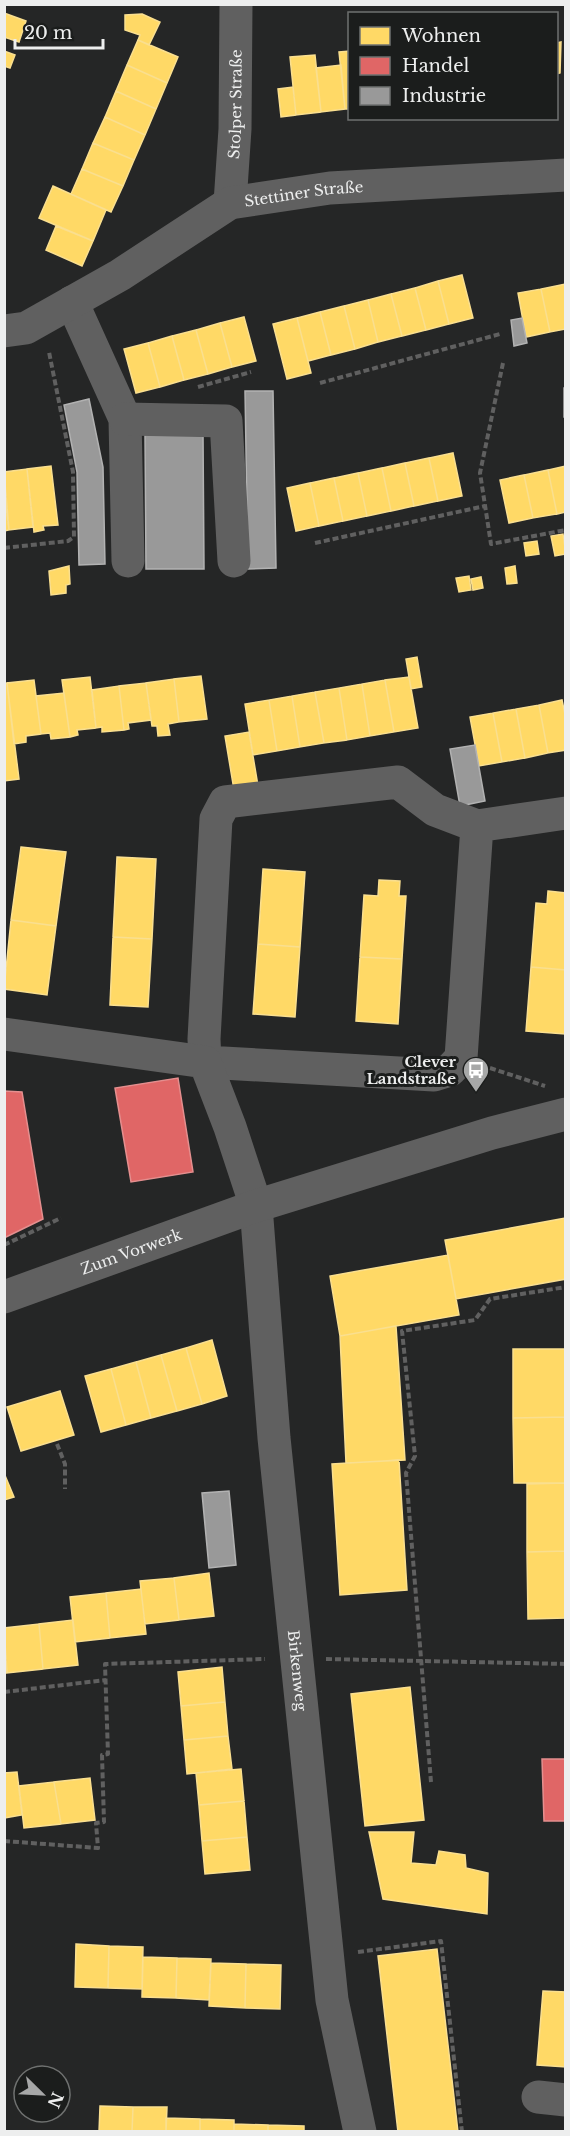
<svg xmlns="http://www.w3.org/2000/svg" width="570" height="2136" viewBox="0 0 570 2136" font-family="'Libre Baskerville',serif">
<rect width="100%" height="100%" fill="#252626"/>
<path fill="#ffd966" stroke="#fadf8f" stroke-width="1.5" d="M4,13L26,21L19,42L4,37Z
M142,14L160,22L149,45L138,40L140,35L125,30V15Z
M138,40L178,57L167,83L127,65Z
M561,42L560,73L556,74V43Z
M4,51L15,55L10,68L4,66Z
M350,51V109H345L339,52Z
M315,55L321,112L296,115L290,57Z
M127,65L167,83L156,109L116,91Z
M341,65L345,109L321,112L316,68Z
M293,87L296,115L281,117L278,89Z
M116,91L156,109L145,135L105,117Z
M105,117L145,135L134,160L93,143Z
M93,143L134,160L123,186L82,169Z
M82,169L123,186L111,212L71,194Z
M53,186L106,210L93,241L39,218Z
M56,226L93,241L82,266L46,250Z
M462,275L473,318L449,324L438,281Z
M438,281L449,324L426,330L415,288Z
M566,284V329L550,332L541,289Z
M415,288L426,330L402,336L391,294Z
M541,289L550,332L526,337L518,293Z
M391,294L402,336L378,342L368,300Z
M368,300L378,342L355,349L344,306Z
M344,306L355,349L331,355L320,312Z
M320,312L331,355L308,361L297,318Z
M244,317L256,361L232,367L220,323Z
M297,318L311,373L287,379L273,324Z
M220,323L232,367L208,374L196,330Z
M196,330L208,374L184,380L172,336Z
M172,336L184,380L160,387L148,343Z
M148,343L160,387L136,393L124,349Z
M453,453L462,496L438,501L429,458Z
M429,458L438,501L414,506L405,463Z
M405,463L414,506L391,511L382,468Z
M51,466L58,525L43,526L44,530L34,532L27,469Z
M566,466V512L557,514L548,470Z
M382,468L391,511L367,516L358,473Z
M27,469L33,527L9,530L4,472Z
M548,470L557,514L533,518L524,475Z
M358,473L367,516L343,521L334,478Z
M524,475L533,518L509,523L500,480Z
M334,478L343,521L319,526L310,483Z
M310,483L319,526L296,531L287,488Z
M4,492L9,530L4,531Z
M563,534L566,554L555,556L551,536Z
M537,541L539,554L526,556L524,543Z
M69,566L70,584L66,585V593L51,595L49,571Z
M515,566L517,583L507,584L505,568Z
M469,576L471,590L459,592L456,578Z
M481,577L483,588L473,590L471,579Z
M417,657L422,687L411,689L406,659Z
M201,676L207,719L179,722L174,679Z
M90,677L96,728L77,730L78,735L70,737L62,680Z
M409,677L418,728L394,732L385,680Z
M174,679L179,722L168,724L170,735L158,736L157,726H152L146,683Z
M34,680L41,734L26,736V742L14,744L7,683Z
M385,680L394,732L370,736L362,684Z
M7,683L19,779L4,781V684Z
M146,683L151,720L128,723L129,729L124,730L119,686Z
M362,684L370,736L347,740L339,688Z
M119,686L124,730L102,732V727L96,728L92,690Z
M339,688L347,740L324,743L315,692Z
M315,692L324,743L300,747L292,696Z
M64,693L70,737L51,739L50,733L41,734L36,696Z
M292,696L300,747L277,751L269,700Z
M269,700L277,751L253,755L245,704Z
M562,700L566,719V750L548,753L539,705Z
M539,705L548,753L525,758L516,709Z
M516,709L525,758L502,762L493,713Z
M493,713L502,762L479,766L470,717Z
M249,732L258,786L234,790L225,736Z
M21,847L66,852L56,926L11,920Z
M117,857L156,859L152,939L113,937Z
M263,869L305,872L300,947L258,944Z
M379,880L400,881L399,896H406L402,959L360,957L364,895L378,896Z
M548,891L566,893V970L531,967L536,903L547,904Z
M11,920L56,926L47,995L4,989Z
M113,937L152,939L148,1007L110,1005Z
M258,944L300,947L295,1017L253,1014Z
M360,957L402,959L398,1024L356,1021Z
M531,967L566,970L565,1034L526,1031Z
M566,1218V1279L456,1299L445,1240Z
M448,1255L459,1315L340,1336L330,1276Z
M396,1326L405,1460L346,1463L340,1336Z
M212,1340L227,1396L202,1404L186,1348Z
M186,1348L202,1404L177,1411L161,1355Z
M513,1349H566V1417L513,1418Z
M161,1355L177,1411L151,1418L136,1362Z
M136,1362L151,1418L126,1425L111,1369Z
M111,1369L126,1425L101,1432L85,1376Z
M60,1391L74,1435L21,1451L7,1407Z
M566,1417V1483H514L513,1418Z
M399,1460L407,1590L340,1595L332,1464Z
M4,1473L14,1497L4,1500Z
M566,1483V1551L527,1552V1484Z
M566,1551V1618L528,1619L527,1552Z
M209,1573L214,1616L179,1620L174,1578Z
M174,1578L179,1620L145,1624L140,1581Z
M141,1589L146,1634L110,1638L106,1593Z
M106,1593L110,1638L75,1642L70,1597Z
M73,1620L78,1665L43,1669L39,1624Z
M39,1624L43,1669L7,1673L4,1628Z
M4,1646L7,1673H4Z
M222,1667L225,1702L181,1706L178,1672Z
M410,1687L424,1820L365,1826L351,1694Z
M225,1702L228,1736L184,1740L181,1706Z
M228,1736L232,1769L187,1774L184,1740Z
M241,1769L244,1801L199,1805L196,1773Z
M17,1772L22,1815L4,1818V1773Z
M90,1778L95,1820L61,1824L54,1782Z
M54,1782L61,1824L24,1828L19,1786Z
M244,1801L247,1837L202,1841L199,1805Z
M369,1832H414L411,1863L436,1865L439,1851L465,1855L466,1868L488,1873L487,1914L383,1899Z
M247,1837L250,1870L205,1874L202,1841Z
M76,1944L109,1946L108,1988L75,1987Z
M109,1946L143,1947L142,1989L108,1988Z
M437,1949L458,2132H398L378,1956Z
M143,1957L177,1958L176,1998L142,1997Z
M177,1958L211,1959L209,2000L176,1998Z
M211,1963L246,1964L245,2008L209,2006Z
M246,1964L281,1965L280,2009L245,2008Z
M543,1991L566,1992V2067L537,2065Z
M100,2106L133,2107L132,2132H99Z
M133,2107H167L166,2132H132Z
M166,2118L200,2119V2132H166Z
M200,2119L234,2120V2132H200Z
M234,2124L268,2125V2132H234Z
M268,2125L304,2126V2132H268Z"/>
<path fill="#e06666" stroke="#e48f8f" stroke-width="1.5" d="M178,1078L193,1172L131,1182L115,1088Z
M4,1091L22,1092L43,1219L4,1238Z
M542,1759H566V1821H544Z"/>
<path fill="#999" stroke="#b2b2b2" stroke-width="1.5" d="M522,318L527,343L514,346L511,320Z
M564,388H566V417H564Z
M245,391H273L276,568L248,569Z
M89,399L103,467L105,564L79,565L77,472L64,405Z
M203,433L204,569H146L145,434Z
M475,745L485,801L460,806L450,749Z
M229,1491L236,1565L209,1568L202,1493Z"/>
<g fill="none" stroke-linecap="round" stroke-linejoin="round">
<path stroke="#606060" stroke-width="4" stroke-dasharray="6 3" stroke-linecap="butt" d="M503,363L480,473L491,544L566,530
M320,383L500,334
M198,387L251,372
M315,543L485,506
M4,548L68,541L74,537L73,472L49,352
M490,1068L545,1086
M4,1245L61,1218
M57,1444L65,1464V1489
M326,1659L566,1664
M4,1692L106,1680
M431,1782L406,1473L415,1456L402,1331L475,1320L490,1299L566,1287
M4,1841L98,1848L96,1823L104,1822L102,1755L108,1754L105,1664L265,1659
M358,1952L441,1941L462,2132"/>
<g stroke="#606060" stroke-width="33">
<path id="s1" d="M230,203L235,129L236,4"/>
<path d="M72,302L125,419L128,561"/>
<path id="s2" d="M4,331L26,328L120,275L230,203L330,188L566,175"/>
<path d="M125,419L226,421L234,561"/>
<path d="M477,826L435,810L398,782L225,802L216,819L204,1039L205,1062L434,1075L450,1070L461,1058L477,826L566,813"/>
<path id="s3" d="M4,1034L205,1062L230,1127L256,1206L274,1438L332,2000L360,2132"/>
<path id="s4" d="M4,1297L256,1206L492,1133L566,1114"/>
<path d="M538,2097L566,2100"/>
</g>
</g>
<defs>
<g id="bus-pin" transform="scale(1.35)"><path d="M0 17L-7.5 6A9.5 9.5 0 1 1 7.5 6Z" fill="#a7a8a8" stroke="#1b1d1c"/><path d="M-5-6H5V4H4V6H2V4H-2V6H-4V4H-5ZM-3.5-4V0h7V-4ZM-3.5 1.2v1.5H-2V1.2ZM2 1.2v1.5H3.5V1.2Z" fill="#fff"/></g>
</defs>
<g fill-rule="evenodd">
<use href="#bus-pin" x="476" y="1070"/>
</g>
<g text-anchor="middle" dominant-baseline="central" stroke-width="6" stroke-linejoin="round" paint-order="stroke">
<g font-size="15" fill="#edeeee" stroke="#1b1d1c">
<text stroke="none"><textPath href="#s1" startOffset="99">Stolper Straße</textPath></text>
<text stroke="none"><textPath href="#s2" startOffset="336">Stettiner Straße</textPath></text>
<text stroke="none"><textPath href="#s4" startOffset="135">Zum Vorwerk</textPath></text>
<text stroke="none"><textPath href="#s3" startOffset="822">Birkenweg</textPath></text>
</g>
<g font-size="15" font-weight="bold" fill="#edeeee" stroke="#1b1d1c" text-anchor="end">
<text x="456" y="1061">Clever<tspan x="456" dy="17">Landstraße</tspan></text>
</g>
</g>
<rect width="570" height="2136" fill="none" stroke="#edeeee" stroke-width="12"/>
<rect x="348" y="12" width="210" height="108" fill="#1b1d1c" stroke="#6f7170" stroke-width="1.5"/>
<rect x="360" y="27" width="30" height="18" fill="#ffd966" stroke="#6f7170" stroke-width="1.5"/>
<text x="402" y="42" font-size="18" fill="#edeeee">Wohnen</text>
<rect x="360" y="57" width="30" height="18" fill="#e06666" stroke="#6f7170" stroke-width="1.5"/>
<text x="402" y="72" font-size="18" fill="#edeeee">Handel</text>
<rect x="360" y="87" width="30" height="18" fill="#999999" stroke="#6f7170" stroke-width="1.5"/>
<text x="402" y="102" font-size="18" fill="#edeeee">Industrie</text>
<g transform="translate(42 2094) rotate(114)"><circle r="28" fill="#1b1d1c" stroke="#6f7170" stroke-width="1.5"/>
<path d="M0-4.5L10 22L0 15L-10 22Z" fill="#a7a8a8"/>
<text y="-9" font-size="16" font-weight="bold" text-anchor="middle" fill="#edeeee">N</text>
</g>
<path d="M15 39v9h88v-9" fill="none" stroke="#edeeee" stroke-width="3"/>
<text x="24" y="39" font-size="18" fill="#edeeee" stroke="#1b1d1c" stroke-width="4.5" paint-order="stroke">20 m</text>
</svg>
